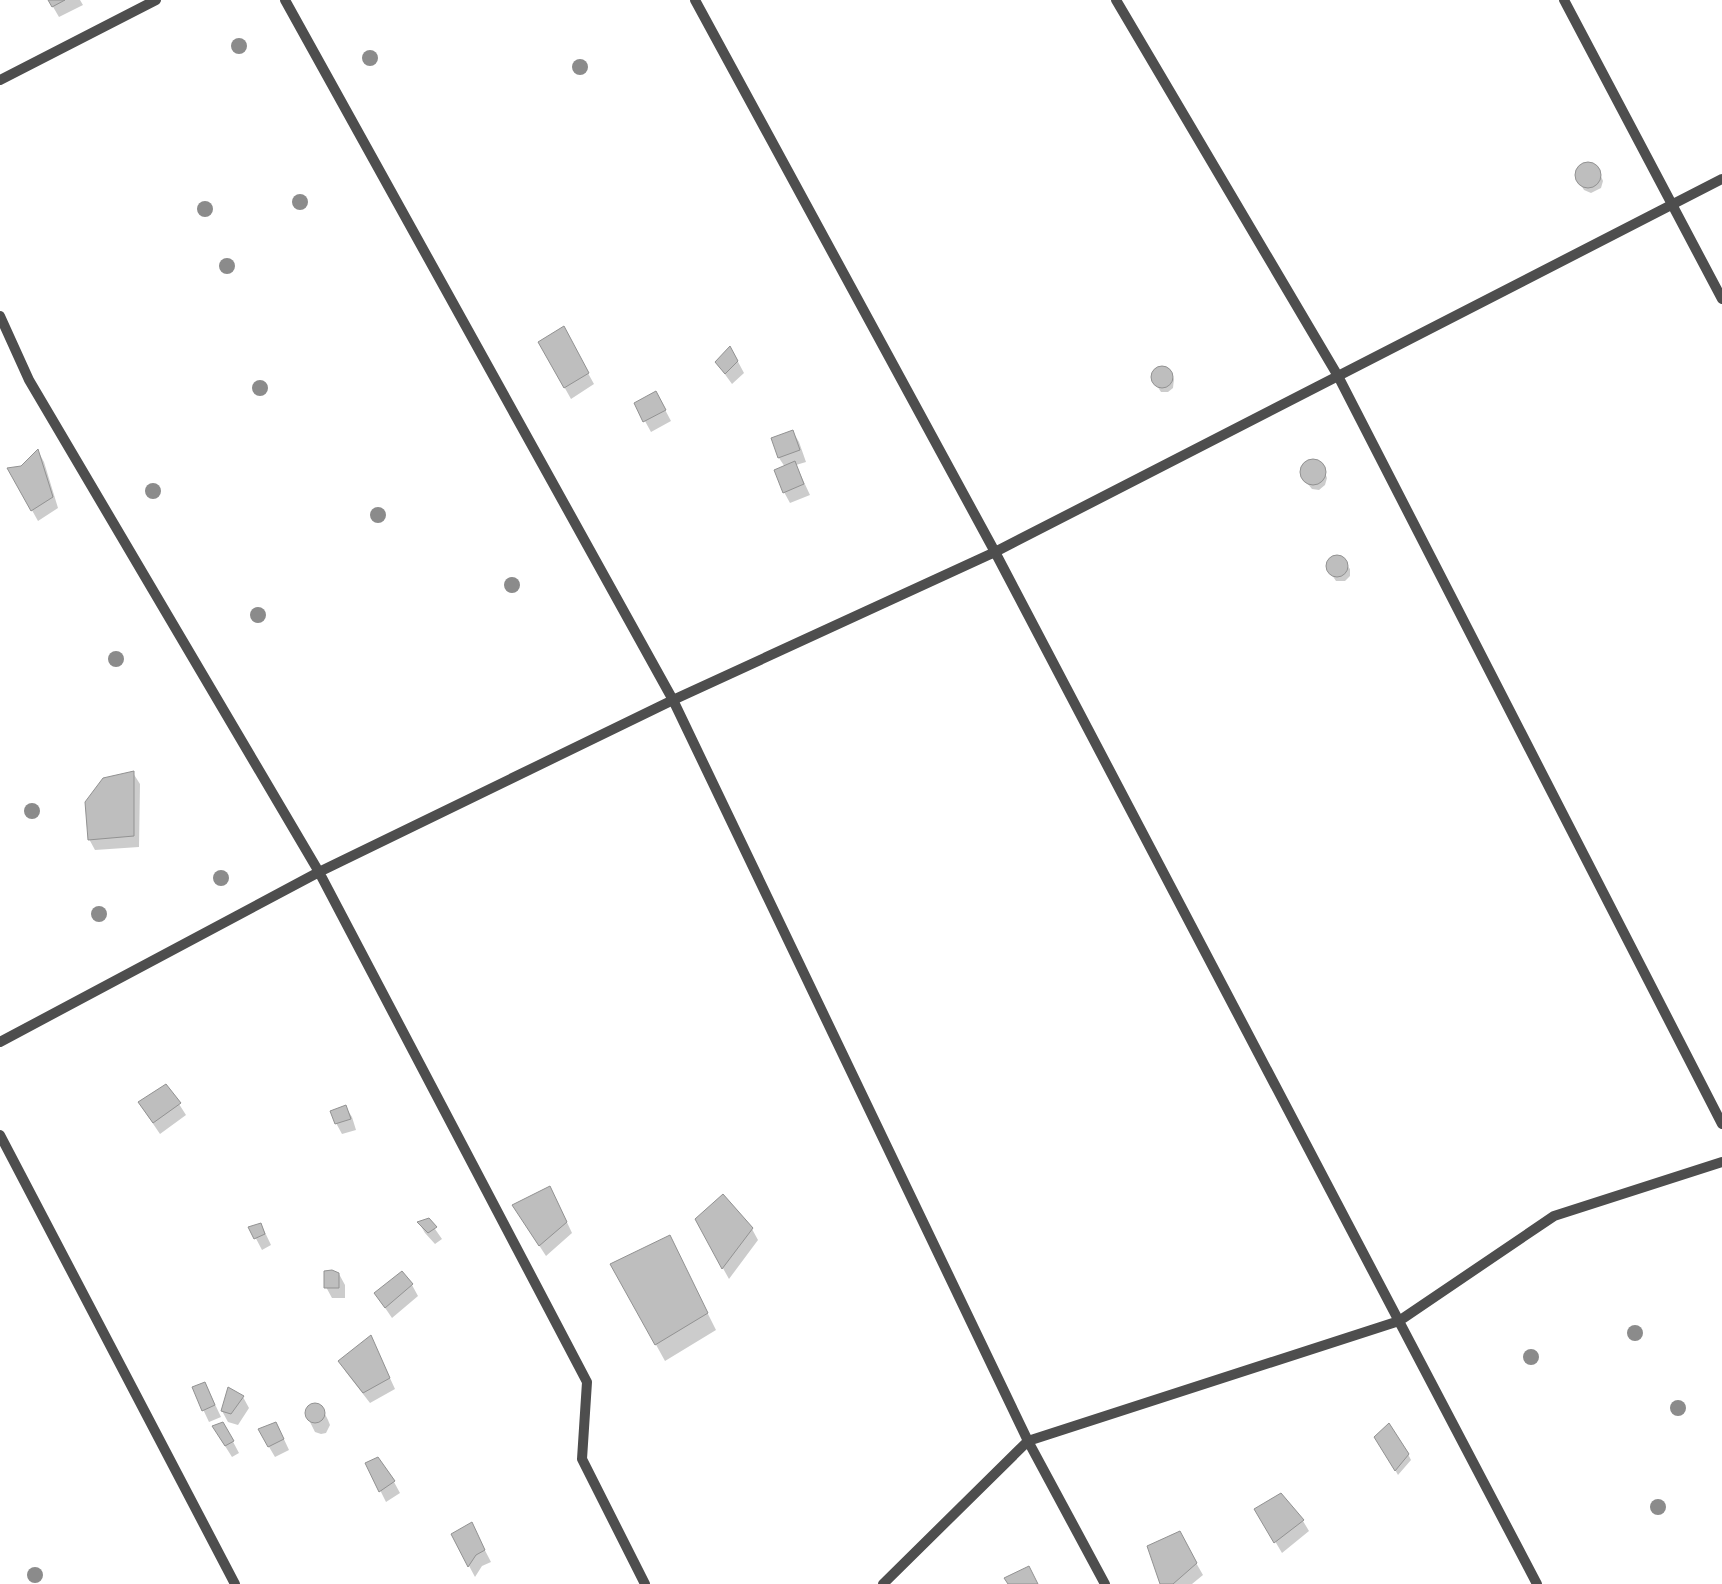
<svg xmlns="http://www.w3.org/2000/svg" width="1722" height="1584" viewBox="0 0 1722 1584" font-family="'DejaVu Sans',sans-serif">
<rect width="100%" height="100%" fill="#fff"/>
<path fill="#0003" d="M49,0H80L83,5L59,17Z
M1587,164L1594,165L1599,171L1603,181L1601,188L1591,193L1584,190L1577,178L1578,170L1580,167Z
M563,328L594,384L571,399L539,342Z
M736,358L744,373L732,384L716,362Z
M1161,367L1167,368L1174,379L1173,388L1168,392H1161L1152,378L1155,369Z
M635,403L662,404L671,421L651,432Z
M793,432L799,442L806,462L796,465L810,495L790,503L784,492L785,467L779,458L773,438Z
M38,451L44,462L58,508L38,521L9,469L22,467Z
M1314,461L1318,462L1323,468L1327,478L1325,485L1319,490L1312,489L1303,478L1302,468L1307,463Z
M1335,556L1340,557L1350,569V576L1345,581H1336L1328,569V563Z
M133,773L140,784L139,847L95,850L89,839Z
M139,1103L179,1104L186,1115L160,1134Z
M345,1106L352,1117L356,1130L342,1134L336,1123Z
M556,1199L572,1233L546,1256L520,1216Z
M428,1219L442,1239L435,1244L425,1233L419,1223Z
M696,1220L752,1229L758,1240L729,1279Z
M261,1224L271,1245L262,1250L250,1227Z
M669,1236L716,1330L665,1361L612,1265Z
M339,1274L345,1285V1298H332L326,1287Z
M412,1285L418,1296L392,1318L375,1293Z
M371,1337L395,1389L370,1403L346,1372L340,1361Z
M205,1383L221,1417L209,1422L193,1388Z
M243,1397L249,1408L238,1425L228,1422L222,1411Z
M314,1404L322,1408L328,1420L330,1425L326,1433L321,1434L315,1432L309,1420L306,1412L308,1407Z
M223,1423L239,1453L232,1457L220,1438Z
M259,1430L282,1435L289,1450L275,1457Z
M1376,1437L1408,1454L1411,1460L1398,1475Z
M367,1464L394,1482L400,1493L386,1502Z
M1256,1509L1303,1521L1309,1531L1282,1553Z
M1179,1533L1203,1575L1192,1584H1162Z
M452,1534L477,1535L491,1562L482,1566L475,1577Z"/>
<path fill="#bebebe" stroke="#929292" d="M48,0H65L52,7Z
M1575 175a13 13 0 1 1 26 0a13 13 0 1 1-26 0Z
M564,326L589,373L564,388L538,342Z
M730,346L738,361L725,374L715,362Z
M1151 377a11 11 0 1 1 22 0a11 11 0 1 1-22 0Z
M656,391L666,410L643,422L634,403Z
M793,430L800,450L778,458L771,438Z
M38,449L53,497L31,511L7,468L21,466Z
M1300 472a13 13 0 1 1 26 0a13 13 0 1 1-26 0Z
M795,461L804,484L783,493L774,470Z
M1326 566a11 11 0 1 1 22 0a11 11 0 1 1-22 0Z
M134,771V836L88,840L85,802L103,778Z
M166,1084L181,1103L153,1123L138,1102Z
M346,1105L351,1119L335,1124L330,1111Z
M550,1186L567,1222L539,1246L512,1205Z
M723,1194L753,1228L722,1269L695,1219Z
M429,1218L437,1227L428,1233L417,1222Z
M261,1223L265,1234L254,1239L248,1227Z
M670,1235L708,1313L655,1345L610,1264Z
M332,1270L339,1273V1288H324V1271Z
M402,1271L413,1284L385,1308L374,1293Z
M371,1335L390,1378L363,1393L338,1361Z
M205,1382L215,1405L202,1411L192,1387Z
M228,1387L244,1396L231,1414L221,1411Z
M305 1413a10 10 0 1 1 20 0a10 10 0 1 1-20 0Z
M223,1422L234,1441L225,1446L212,1426Z
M276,1422L284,1439L268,1447L258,1429Z
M1389,1423L1409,1454L1395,1471L1374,1437Z
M378,1457L395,1481L379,1492L365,1463Z
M1281,1493L1304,1520L1274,1543L1254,1509Z
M472,1522L485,1550L476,1555L468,1567L451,1534Z
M1180,1531L1197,1563L1173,1584H1160L1147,1546Z
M1029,1566L1038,1584H1008L1004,1578Z"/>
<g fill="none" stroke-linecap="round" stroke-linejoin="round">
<path stroke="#4e4e4e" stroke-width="10" d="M285,0L673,700L1028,1441L1105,1584
M695,0L995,552L1537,1584
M1116,0L1338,376L1722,1124
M1564,0L1722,299
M0,80L156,0
M0,316L29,380L319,872L587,1382L582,1459L645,1584
M0,1042L319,872L673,700L995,552L1722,179
M0,1135L235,1584
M883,1584L1028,1441L1399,1321L1554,1216L1722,1162"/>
</g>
<g fill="#8b8b8b">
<circle cx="239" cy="46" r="8"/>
<circle cx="370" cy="58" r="8"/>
<circle cx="580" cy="67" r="8"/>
<circle cx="300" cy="202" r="8"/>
<circle cx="205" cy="209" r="8"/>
<circle cx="227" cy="266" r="8"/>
<circle cx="260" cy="388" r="8"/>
<circle cx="153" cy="491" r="8"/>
<circle cx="378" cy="515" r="8"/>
<circle cx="512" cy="585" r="8"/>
<circle cx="258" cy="615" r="8"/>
<circle cx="116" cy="659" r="8"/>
<circle cx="32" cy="811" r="8"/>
<circle cx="221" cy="878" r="8"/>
<circle cx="99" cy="914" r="8"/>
<circle cx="1635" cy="1333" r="8"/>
<circle cx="1531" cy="1357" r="8"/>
<circle cx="1678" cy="1408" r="8"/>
<circle cx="1658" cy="1507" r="8"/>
<circle cx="35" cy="1575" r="8"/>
</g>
</svg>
